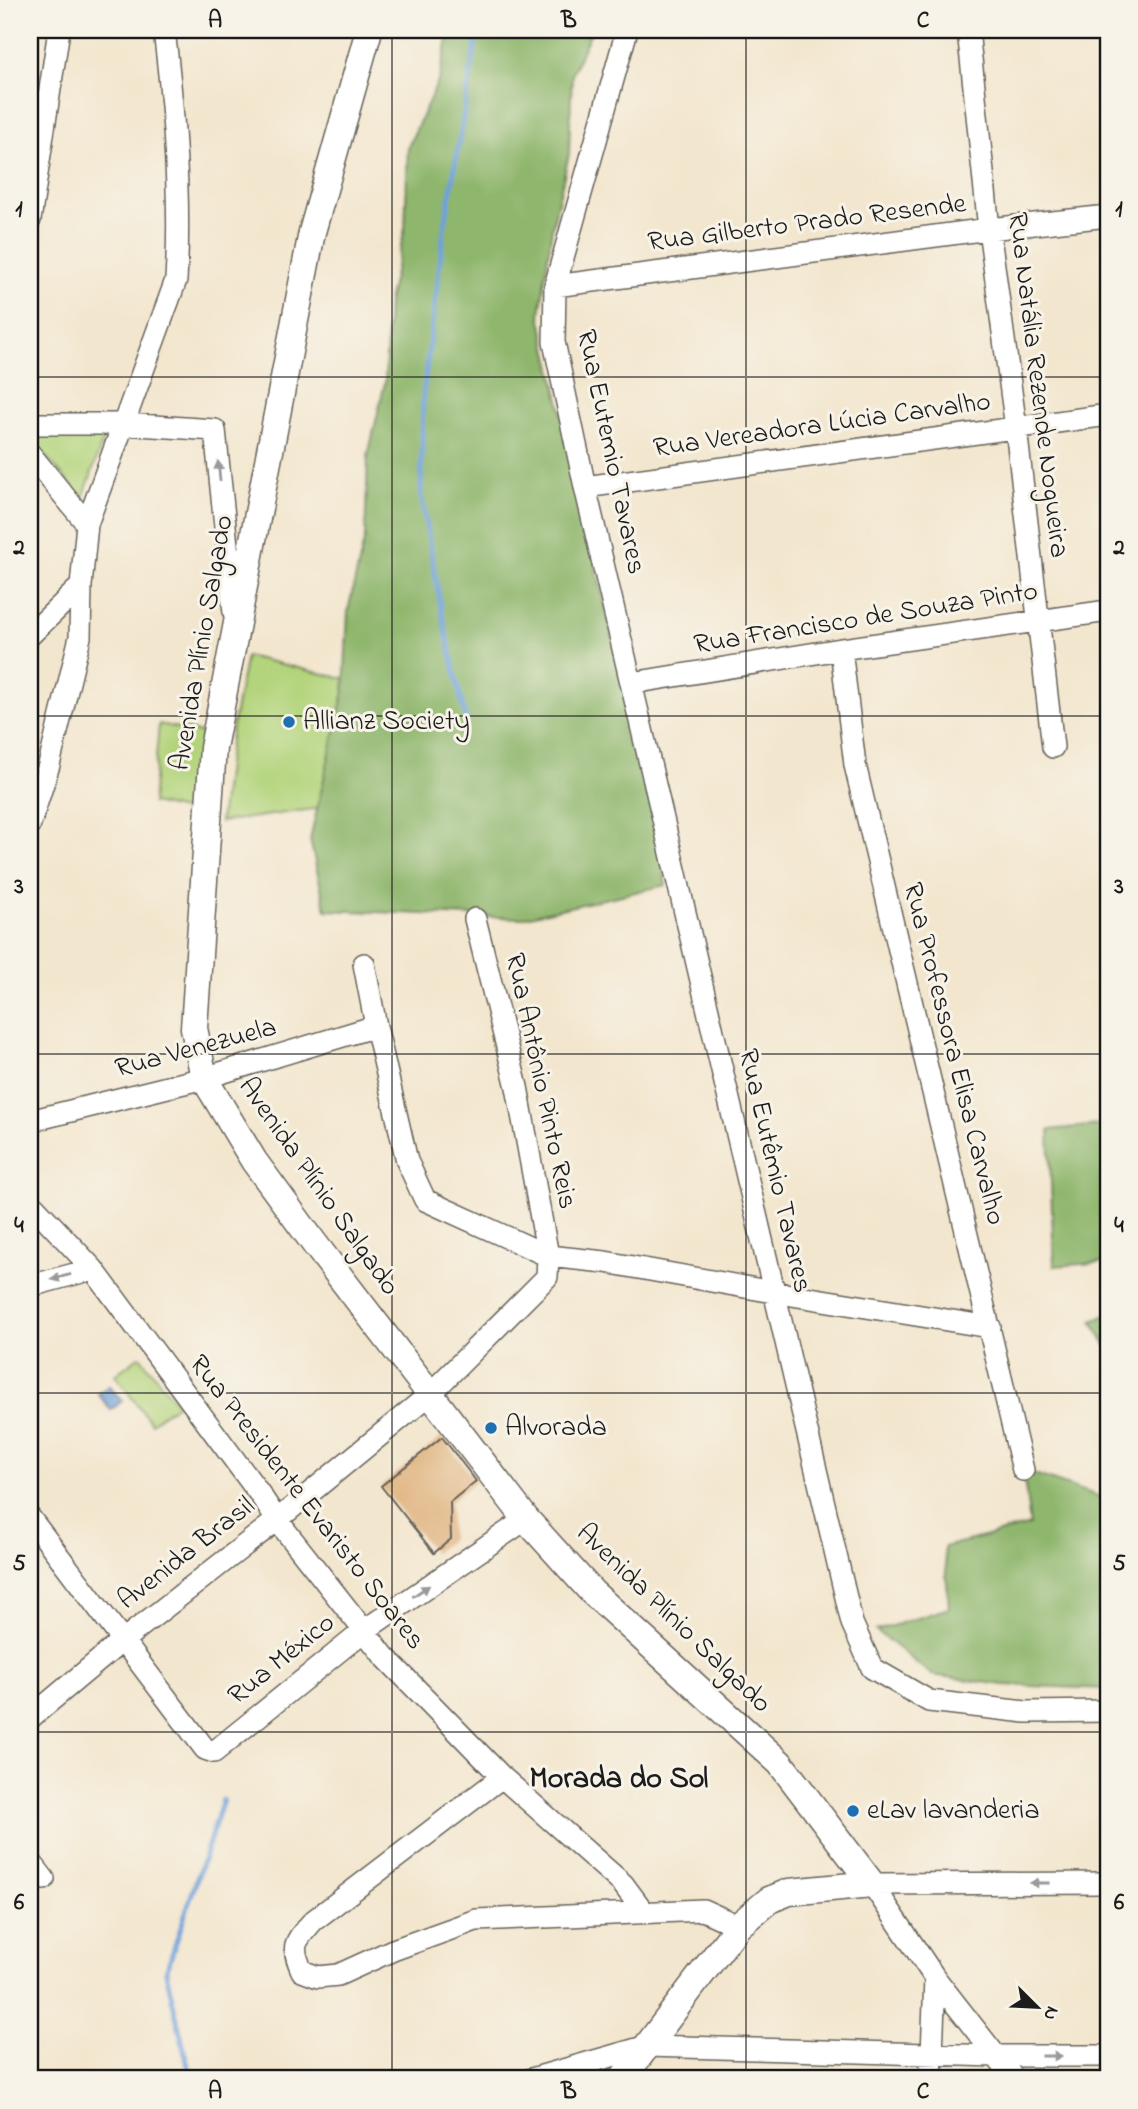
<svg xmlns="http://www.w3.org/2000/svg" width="1138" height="2109" viewBox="0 0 1138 2109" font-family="'Indie Flower',sans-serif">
<rect width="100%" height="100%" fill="#f7f3e8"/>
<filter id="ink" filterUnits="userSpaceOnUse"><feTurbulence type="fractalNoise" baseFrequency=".0143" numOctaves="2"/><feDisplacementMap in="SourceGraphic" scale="14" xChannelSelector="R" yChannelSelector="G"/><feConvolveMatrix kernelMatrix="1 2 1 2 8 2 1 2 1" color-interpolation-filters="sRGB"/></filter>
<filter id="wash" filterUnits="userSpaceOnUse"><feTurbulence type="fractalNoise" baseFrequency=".00686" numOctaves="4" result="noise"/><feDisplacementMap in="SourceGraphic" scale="28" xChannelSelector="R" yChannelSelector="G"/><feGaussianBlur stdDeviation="1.57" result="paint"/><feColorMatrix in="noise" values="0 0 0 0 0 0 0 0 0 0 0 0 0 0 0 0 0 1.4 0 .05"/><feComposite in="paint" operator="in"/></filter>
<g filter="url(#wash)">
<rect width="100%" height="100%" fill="#f3e6ce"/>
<path fill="#b3d47c" stroke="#68784c" stroke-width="2" d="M106,432L83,498L30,439V435Z
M246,656L354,681L342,805L220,822L231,733Z
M159,724L202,733L192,812L152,803Z
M140,1356L177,1404L151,1423L115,1375Z"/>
<path fill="#8eb66c" stroke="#556944" stroke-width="2" d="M450,30H592L572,73L569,154L552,228L540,315L636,745L656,824L666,885L521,918L326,910L310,840L344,691L348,611L365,537L368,456L385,382L388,302L405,228L408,147L439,79Z
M1108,1124V1262L1054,1266L1049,1130Z
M1108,1314V1348L1092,1321Z
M1023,1470L1101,1497L1108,1496V1689L1003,1685L932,1675L876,1631L949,1608L944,1547L1030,1525Z"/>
<path fill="#70a1da" stroke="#465e7b" stroke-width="2" d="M109,1386L122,1401L111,1410L98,1394Z"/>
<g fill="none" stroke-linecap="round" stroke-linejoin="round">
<path stroke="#70a1da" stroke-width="5" d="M466,721L442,614L421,495L423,395L444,230L478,30
M191,2079L166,1972L223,1800"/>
</g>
<g id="blocks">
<path fill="#e1b683" d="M442,1437L476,1481L450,1502L451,1539L434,1553L381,1486Z"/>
</g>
</g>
<g filter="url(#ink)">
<use href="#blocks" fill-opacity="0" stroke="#67635a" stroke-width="2"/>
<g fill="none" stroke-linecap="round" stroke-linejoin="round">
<g stroke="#67635a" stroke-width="24">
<path id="minor" d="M627,30L555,286L554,342L585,487L852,1623L872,1668L929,1701L1026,1712L1108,1711
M968,30L989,229L1016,428L1053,747
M30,220L59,30
M555,286L989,229L1108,216
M30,424H123L215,430L234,613
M30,454L87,524
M585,487L1108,415
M30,635L81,586
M841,649L855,765L1023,1470
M632,683L841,649L1108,611
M30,824L49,765L80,637L81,586L87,524L176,280C181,199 174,111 164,30
M364,964L376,1026L407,1161L425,1200L548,1256L605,1262L773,1292L990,1327
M30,1121L204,1078L376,1026
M30,1202L93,1269L259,1493L277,1520L384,1656L502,1777L623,1884L643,1911
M30,1286L93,1269
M30,1518L205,1749L214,1752L365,1630L526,1519
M30,1718L122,1641L277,1520L429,1395L547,1277L548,1256L517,1087L475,919
M502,1777L313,1921C295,1942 290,1944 302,1971L318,1977L338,1975L393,1950L476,1920L703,1910L738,1926
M30,1861L44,1879
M872,1884L935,1978L1014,2079
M872,1884L1108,1883
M531,2079L647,2046L996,2056H1108
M931,2079L935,1978"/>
</g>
<g stroke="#67635a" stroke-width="29">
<path id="tertiary" d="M369,30L312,232L213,748L194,1028L204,1078L254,1161L314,1243L526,1519L592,1592L780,1763L872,1884
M622,2079L738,1926L769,1900L789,1892L872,1884"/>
</g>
<use href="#minor" stroke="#fff" stroke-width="21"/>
<use href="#tertiary" stroke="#fff" stroke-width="26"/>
</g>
<defs><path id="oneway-solid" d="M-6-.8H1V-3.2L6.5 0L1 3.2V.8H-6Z" transform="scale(1.75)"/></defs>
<g fill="#999">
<use href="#oneway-solid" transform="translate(219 471) rotate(-96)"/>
<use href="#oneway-solid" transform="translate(61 1277) rotate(165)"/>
<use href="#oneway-solid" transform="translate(421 1591) rotate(-34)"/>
<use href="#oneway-solid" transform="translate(1040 1883) rotate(180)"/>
<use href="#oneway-solid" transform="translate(1052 2056)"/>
</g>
</g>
<path fill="none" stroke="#1c1c1c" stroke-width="2" stroke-opacity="0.55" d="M392,30V2079M746,30V2079M30,377H1108M30,716H1108M30,1054H1108M30,1393H1108M30,1732H1108"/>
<g fill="#1f6fb2" stroke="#f7f3e8" stroke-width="2.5">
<circle cx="289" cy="722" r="7"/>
<circle cx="491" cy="1428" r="7"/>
<circle cx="853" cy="1811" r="7"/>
</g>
<g text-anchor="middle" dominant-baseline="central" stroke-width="6" stroke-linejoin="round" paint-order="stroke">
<g font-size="28" fill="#1c1c1c" stroke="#f7f3e8">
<text transform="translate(807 224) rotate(-7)">Rua Gilberto Prado Resende</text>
<text transform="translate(1037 385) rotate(83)">Rua Natália Rezende Nogueira</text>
<text transform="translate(822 426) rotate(-8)">Rua Vereadora Lúcia Carvalho</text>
<text transform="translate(610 452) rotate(78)">Rua Eutemio Tavares</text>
<text transform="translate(866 619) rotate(-9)">Rua Francisco de Souza Pinto</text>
<text transform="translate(203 643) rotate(-80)">Avenida Plínio Salgado</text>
<text transform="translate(196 1049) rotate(-15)">Rua Venezuela</text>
<text transform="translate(953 1054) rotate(76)">Rua Professora Elisa Carvalho</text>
<text transform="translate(540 1081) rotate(78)">Rua Antônio Pinto Reis</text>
<text transform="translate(774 1171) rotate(77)">Rua Eutêmio Tavares</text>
<text transform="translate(318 1187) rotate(55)">Avenida Plínio Salgado</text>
<text transform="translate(306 1503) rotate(52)">Rua Presidente Evaristo Soares</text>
<text transform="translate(187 1554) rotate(-38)">Avenida Brasil</text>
<text transform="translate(673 1619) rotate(44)">Avenida Plínio Salgado</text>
<text transform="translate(282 1660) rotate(-39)">Rua México</text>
</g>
<g font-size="28" fill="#1c1c1c" stroke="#f7f3e8" text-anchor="start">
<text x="303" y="722">Allianz Society</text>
<text x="505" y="1428">Alvorada</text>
<text x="867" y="1811">eLav lavanderia</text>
</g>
<g font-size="30" font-weight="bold" fill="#1c1c1c" stroke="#f7f3e8">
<text x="619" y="1780">Morada do Sol</text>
</g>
</g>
<rect width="1138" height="2109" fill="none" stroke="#f7f3e8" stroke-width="77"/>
<g transform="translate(1037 2007) rotate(114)" stroke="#f7f3e8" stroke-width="5" paint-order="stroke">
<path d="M0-5L12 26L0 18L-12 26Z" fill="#1c1c1c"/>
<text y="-10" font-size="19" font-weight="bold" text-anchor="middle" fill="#1c1c1c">N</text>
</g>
<rect x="38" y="38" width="1062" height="2032" fill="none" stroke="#1c1c1c" stroke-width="2.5"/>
<g font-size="23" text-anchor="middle" font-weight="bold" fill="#1c1c1c">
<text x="215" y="27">A</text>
<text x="569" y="27">B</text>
<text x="923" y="27">C</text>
<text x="19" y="216">1</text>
<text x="1119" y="216">1</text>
<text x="19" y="554">2</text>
<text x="1119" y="554">2</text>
<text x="19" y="893">3</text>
<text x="1119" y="893">3</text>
<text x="19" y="1232">4</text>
<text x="1119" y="1232">4</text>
<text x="19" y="1570">5</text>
<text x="1119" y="1570">5</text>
<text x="19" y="1909">6</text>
<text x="1119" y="1909">6</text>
<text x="215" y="2098">A</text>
<text x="569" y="2098">B</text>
<text x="923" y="2098">C</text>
</g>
</svg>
